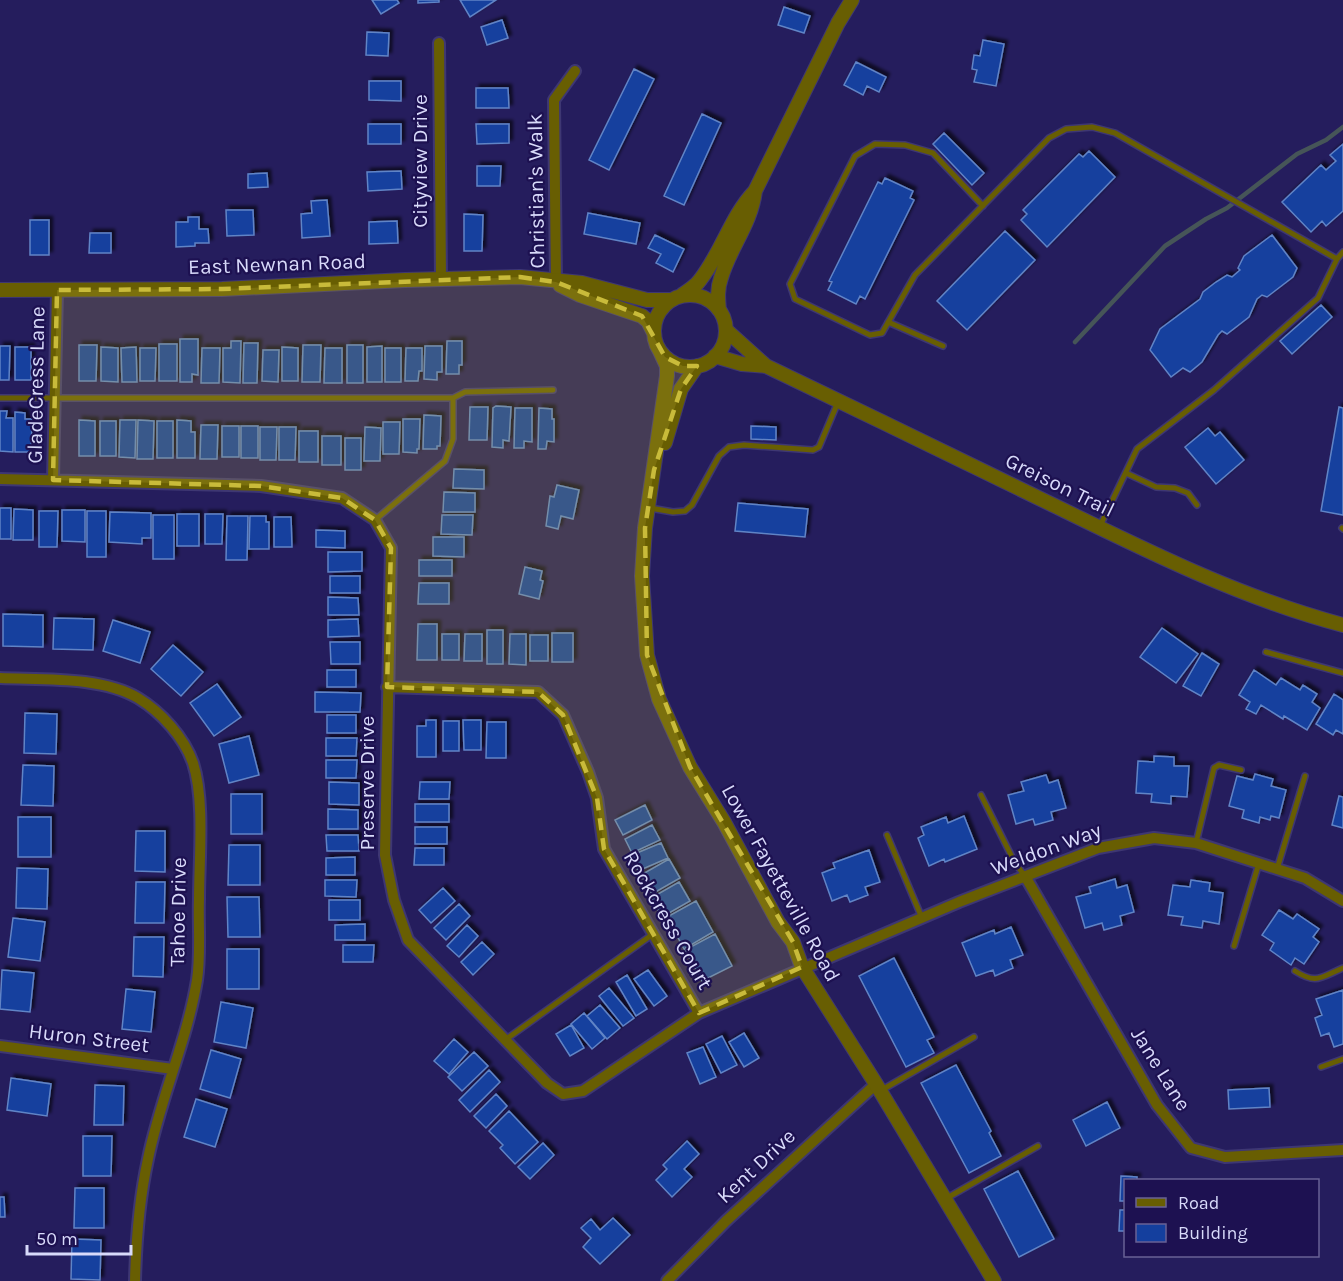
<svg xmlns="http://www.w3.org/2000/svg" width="1343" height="1281" viewBox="0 0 1343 1281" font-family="Karla,sans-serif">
<defs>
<filter id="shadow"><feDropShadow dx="3.5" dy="-3.5" stdDeviation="1.5" flood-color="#0009"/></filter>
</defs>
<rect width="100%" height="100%" fill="#251d5d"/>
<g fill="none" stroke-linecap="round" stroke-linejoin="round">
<path stroke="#465558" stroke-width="4.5" d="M1075,342L1165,246L1206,219L1227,208L1297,154L1326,140L1343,127"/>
</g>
<path fill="#143f9e" stroke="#6184c6" stroke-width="1.5" filter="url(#shadow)" d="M372,0H397L399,3L381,14Z
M418,0H439V2L418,3Z
M460,0H496L470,17Z
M784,7L810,16L804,33L778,25Z
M502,20L508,38L487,45L481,27Z
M367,32L389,33L388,56L366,55Z
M983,40L1004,44L996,86L974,82L977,70L972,69L974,55L980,56Z
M856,62L886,77L879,92L867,86L863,95L844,85Z
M634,69L654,79L609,170L589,160Z
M369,81H401V101L369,100Z
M476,88H508L509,108H476Z
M702,114L721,123L684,205L664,196Z
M368,124H401V144H368Z
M476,124H509V143L477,144Z
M944,133L984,173L972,185L933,144Z
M1343,144V211L1326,226L1322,221L1311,232L1282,202L1321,165L1326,170L1336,161L1330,155Z
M1089,151L1115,177L1047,247L1021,220L1027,214L1023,210L1079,154L1083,157Z
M477,166H501L500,186H477Z
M401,171L402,189L368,191L367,172Z
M267,173L268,187L248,188V174Z
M885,178L913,191L910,198L914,200L865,299L860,296L856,304L828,290L832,282L829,281L878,182L882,184Z
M327,200L330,236L302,238L301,214L312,213L311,201Z
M226,210H253L254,235L227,236Z
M588,213L640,223L636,244L584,234Z
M464,214L483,215L482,251H464Z
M188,217H199V229H208L209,243H195V246L176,247V222H188Z
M30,220H49V255H30Z
M397,221L398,243L369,244V222Z
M1005,231L1035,260L967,330L937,301Z
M90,233H111V253H89Z
M655,235L684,249L673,272L656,263L661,254L648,248Z
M1272,235L1297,268L1293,277L1267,297L1262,295L1257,299L1249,317L1227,334L1222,331L1218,335L1202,362L1190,372L1183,368L1171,377L1150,350L1160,329L1200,299L1203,292L1216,282L1227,275L1232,277L1240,270L1238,268L1244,256Z
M1321,305L1332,317L1292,354L1280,341Z
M180,339H198V375L192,374V382H180Z
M231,341H241L240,383L223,382V348H231Z
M447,341H462V365H459V374H446Z
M244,343H258L257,383H243Z
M159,344H177V381H159Z
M79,345H97L96,381H79Z
M303,345H321L320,382H302Z
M347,345H363V383H347Z
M0,346H10L9,380H0Z
M382,346V382H367V347Z
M425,346H442V372H437V380L424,379Z
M15,347H31V380H15Z
M101,347L118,348V382L101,381Z
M136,347L137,382H122L121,348Z
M282,347L298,348V381H282Z
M140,348H156L155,381H140Z
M202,348H220L219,383H201Z
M325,348H342V383H324Z
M385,348H401V382H385Z
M406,348H422V371H419L418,381H405Z
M263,350H279L278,382L262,381Z
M496,406L511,407L509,441L503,440V448L492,447L493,408Z
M470,407H488L487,440H469Z
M1339,407L1343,408V515L1321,511Z
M515,408H532V442L524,441V448H514Z
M539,408L552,409V419H554V442L547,441L546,449H538Z
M0,411H7L6,418H13V452L0,451Z
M15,412L25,413V419H32L31,452H15Z
M424,415L441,416L440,446H437V449H423Z
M403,419H420L419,449H417V453L403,452Z
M79,420L95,421V456H79Z
M120,420H136L135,458L119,457Z
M138,420L154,421L153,459H137Z
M177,420L191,421V432H195V458H177Z
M100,421H116V456H100Z
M157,421H173V458H157Z
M383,422H400L399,454H383Z
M201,425H218L217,459H200Z
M222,426H239V457H222Z
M241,426H258V458H241Z
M751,426L776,427V440L751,439Z
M260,427H277L276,460H260Z
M279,427H296L295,460H279Z
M365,427L381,428L380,461H364Z
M1208,428L1215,436L1220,432L1244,460L1216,484L1185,447Z
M299,431H318V462H299Z
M322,436H341V465H322Z
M345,438H361V470H345Z
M454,469L484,470V489L453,488Z
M557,485L579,490L573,519L561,516L558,529L546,526L550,496L554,497Z
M444,492L475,493V512H443Z
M738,503L808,509L805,537L735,531Z
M0,508H11V539H0Z
M14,509L33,510V540H13Z
M62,510H85V542L62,541Z
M39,511H58L57,547H39Z
M87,511H106V557H87Z
M110,512L151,513V538H142V544L109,542Z
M177,514H199V546H177Z
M205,514H223L222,544H205Z
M153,515H174V559H153Z
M442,515H473L472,535L441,534Z
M227,516H248L247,560H226Z
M250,516H266V522H269V549H249Z
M274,517H291L292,547H274Z
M316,530L345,531V548L316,547Z
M433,537H464V557L433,556Z
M328,552H362V571L328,572Z
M419,560H452V576H419Z
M525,567L542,571L540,580L543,581L539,599L519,594Z
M330,576H360V593H330Z
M419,583H449V604H418Z
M328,597L358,598L359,615H328Z
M3,614L43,615V647L3,646Z
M54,618L94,619L93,650L53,649Z
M358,619L359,636L328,637V620Z
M113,620L150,632L140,663L103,651Z
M418,624H437V660H417Z
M1162,628L1198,654L1176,683L1140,657Z
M487,630H503V664H487Z
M552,633H573V662H552Z
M442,634H459V660H442Z
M465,634H482V661H464Z
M510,634H526V665L509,664Z
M530,635H548V661H530Z
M330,642H360V664H331Z
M173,645L203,672L181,696L151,669Z
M1202,653L1219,664L1201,696L1183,686Z
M327,670H356V687H327Z
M1254,670L1276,685L1281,678L1300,690L1303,685L1317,694L1312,702L1320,708L1307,730L1284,716L1283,719L1261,705L1256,714L1246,709L1250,702L1239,695Z
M217,684L241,717L214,736L190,703Z
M315,692L361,693L360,712H315Z
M1334,694L1343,700V734L1336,730L1333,735L1316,724Z
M25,713L57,714L56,754L24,753Z
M327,715H356V733H327Z
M426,720H436V757H417V726H426Z
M463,720H481V750H464Z
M443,721H459V751H443Z
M487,722H506V758H486Z
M249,736L259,775L229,783L219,744Z
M326,738H357L356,756H326Z
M1154,756L1174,757V766H1189L1187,797L1171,796V804L1151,802L1152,794L1136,793L1138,761L1154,762Z
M326,760H357L356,778H326Z
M23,765L54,766L53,806L21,805Z
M1255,774L1273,779L1271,786L1286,790L1279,818L1271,816L1270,820L1260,817L1259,823L1242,818L1244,810L1229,806L1237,776L1253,780Z
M1046,775L1049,783L1058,780L1066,808L1051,812L1053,820L1035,825L1033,819L1016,824L1008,795L1024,791L1021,782Z
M329,782L359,783V805L329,804Z
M420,782H450L449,799H419Z
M231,794H262V834H231Z
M1339,796L1343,797V828L1332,825Z
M415,804H449V822H415Z
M645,805L652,820L623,835L615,820Z
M328,809L358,810V829H328Z
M964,816L977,849L945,862L944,859L929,866L918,838L924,835L921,827L946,817L948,823Z
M18,817H51V857H18Z
M652,825L660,840L632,853L625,839Z
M415,827H447V844H415Z
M136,831H165V872L135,871Z
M326,835H358L359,851H327Z
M661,843L668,858L638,871L632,855Z
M229,845H260V885H228Z
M415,848H444V865H414Z
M869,850L880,882L865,887L868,895L850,902L847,895L832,901L822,873L835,868L833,863Z
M355,857V875H326V858Z
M669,859L680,878L652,894L641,875Z
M17,868L48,869L47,909L16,908Z
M1115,879L1117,888L1127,885L1134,912L1120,916L1122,925L1104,930L1102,923L1085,928L1076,897L1091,893L1089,887Z
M325,880H357L356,897L325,896Z
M1191,880L1210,883L1209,891L1223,893L1219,924L1203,921L1202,928L1181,925L1183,917L1168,915L1173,885L1190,887Z
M136,882H165L164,923H135Z
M679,882L690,901L662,917L651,898Z
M443,888L455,901L431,923L419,910Z
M227,897H259L260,937H228Z
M329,900H360V920H329Z
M696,901L713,932L684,949L667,917Z
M459,904L470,916L446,940L434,928Z
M1279,910L1293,919L1297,914L1319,929L1313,937L1319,942L1304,964L1295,958L1291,965L1270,950L1274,943L1262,935Z
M13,918L45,922L40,961L8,957Z
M365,924V940H335V925Z
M467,925L478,936L459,957L447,946Z
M1011,927L1023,955L1010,960L1013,968L995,976L993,970L976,976L962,943L994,930L995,934Z
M715,934L732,966L702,981L685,950Z
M134,937H164L163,977L133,976Z
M482,942L494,954L473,975L461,962Z
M343,945H374L373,962H343Z
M227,949H259V989H227Z
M894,958L934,1037L927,1040L934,1053L906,1067L859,976Z
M2,970L34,973L30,1012L0,1009Z
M648,970L667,996L654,1006L634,979Z
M627,975L647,1009L636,1016L616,982Z
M609,988L634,1018L623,1026L599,996Z
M126,989L155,992L151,1032L122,1029Z
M1343,990V1044L1334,1047L1329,1033L1321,1036L1315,1018L1322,1015L1316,999Z
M221,1002L253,1008L246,1048L214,1042Z
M600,1005L620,1028L607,1039L587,1016Z
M584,1013L605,1038L592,1049L571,1024Z
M571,1025L584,1048L570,1056L556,1034Z
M744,1033L759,1058L744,1067L729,1042Z
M722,1036L737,1065L721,1073L706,1044Z
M454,1039L468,1052L449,1074L434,1061Z
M703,1047L716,1077L700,1084L687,1053Z
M211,1050L241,1059L230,1098L200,1089Z
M474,1052L488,1066L462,1091L448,1077Z
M956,1065L991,1131L989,1133L1001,1156L969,1173L921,1083Z
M489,1070L500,1082L470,1112L459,1100Z
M11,1078L51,1084L47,1116L7,1110Z
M95,1085L124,1086L123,1125H94Z
M1269,1088L1270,1107L1229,1109L1228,1090Z
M496,1094L507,1106L486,1128L474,1116Z
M196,1099L227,1109L215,1147L184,1137Z
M1107,1102L1120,1128L1086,1146L1073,1120Z
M509,1111L538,1142L515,1164L500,1148L503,1145L489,1131Z
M83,1136H112L111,1176H83Z
M687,1141L699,1154L684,1169L692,1177L672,1197L656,1180L667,1169L663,1165Z
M543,1143L554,1155L530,1179L518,1167Z
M1018,1171L1054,1239L1019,1257L984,1189Z
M1121,1176L1137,1177V1180H1126V1201H1120Z
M75,1188H104V1228H74Z
M0,1197H4L5,1217H0Z
M1120,1210H1126V1231H1119Z
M613,1218L630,1235L600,1264L583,1247L591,1238L581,1228L591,1219L600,1230Z
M72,1239L101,1240L100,1280L71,1279Z"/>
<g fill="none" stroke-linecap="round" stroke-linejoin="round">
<g stroke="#3e3773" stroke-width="8">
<path id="service" d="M983,206L933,153L905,145L875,144L855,156L790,284L795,299L870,335L882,333L915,275L1049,138L1066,129L1092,127L1115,133L1337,259
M888,322L943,346
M0,398H453L465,392L553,390
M1126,473L1156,487L1175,488L1188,493L1197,505
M650,508L673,512L685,511L692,505L719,456L729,447L744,445L813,450L819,447L838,402
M375,520L445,461L453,439V398
M1100,526L1137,449L1214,390L1318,298L1337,259L1343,252
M1342,528L1343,529
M1266,652L1343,673
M981,795L1015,863L1025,876
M887,835L922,918
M1196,843L1214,768L1219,765L1241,770
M1277,869L1305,776
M1234,946L1259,863
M1295,971C1317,985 1321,977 1343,968
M505,1040L653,934
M1321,1067L1343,1059
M880,1091L974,1037
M947,1198L1038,1146"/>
</g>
<g stroke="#3e3773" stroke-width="14">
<path id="minor" d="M439,43L441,280
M556,282L554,100L575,71
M0,479L261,486L342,498L375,520L391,548L385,855L394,900L408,940L547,1083L563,1094L583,1091L699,1013L959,902L1098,848L1154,838L1196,843L1305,878L1343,901
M53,480L57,290
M0,678C42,680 101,676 138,698C161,712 184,737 193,763C205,800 199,859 199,899C198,925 201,954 197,980C187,1041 160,1099 148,1159C139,1200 136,1240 135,1281
M387,687L538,692L563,715L588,772L597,798L604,849L699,1013
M1025,876L1157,1105L1191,1148L1225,1157L1343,1150
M0,1046L173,1069
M667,1281L726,1221L876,1084"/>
</g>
<g stroke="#3e3773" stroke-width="16">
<path id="tertiary" d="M560,285L580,295L642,316L648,321L654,333
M0,290L222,289L405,280L520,277L582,283L647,300H670
M682,295C688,291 696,286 700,280C722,252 731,216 755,191L838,23L852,0
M654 331a36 36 0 1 1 72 0a36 36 0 1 1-72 0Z
M719,310C718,299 717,289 721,278C730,247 751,224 755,191
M726,330L766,366C862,412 957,458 1053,505C1147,551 1241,598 1343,625
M660,351L667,366V376L645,528L642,576L647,655L659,699L690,767L724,822L778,922L793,942L802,967L876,1084L994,1281
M715,356L742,364L766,366
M665,443L681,389L697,366"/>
</g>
<use href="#service" stroke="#685e02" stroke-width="5"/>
<use href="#minor" stroke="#685e02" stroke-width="10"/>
<use href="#tertiary" stroke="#685e02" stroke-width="14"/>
</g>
<path fill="#c9bb3a" fill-opacity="0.2" stroke="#c9bb3a" stroke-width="4.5" stroke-dasharray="12 8" stroke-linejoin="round" d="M520,277L556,282L642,316L665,357L683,366H697L681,389L654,470L645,528L647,655L690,767L793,942L802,967L699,1013L604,849L597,798L563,715L538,692L387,687L391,548L375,520L342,498L261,486L53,480L57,290L222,289Z"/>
<g text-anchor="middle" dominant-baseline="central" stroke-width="4.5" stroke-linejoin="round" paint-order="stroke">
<g font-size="21" fill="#d8dafa" stroke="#1d1151">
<text transform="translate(420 161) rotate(-90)">Cityview Drive</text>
<text transform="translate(536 191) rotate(-91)">Christian's Walk</text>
<text transform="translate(277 264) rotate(-2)">East Newnan Road</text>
<text transform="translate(36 385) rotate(-89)">GladeCress Lane</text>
<text transform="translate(1060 485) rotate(26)">Greison Trail</text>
<text transform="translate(367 783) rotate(-90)">Preserve Drive</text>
<text transform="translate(1046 849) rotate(-20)">Weldon Way</text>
<text transform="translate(781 883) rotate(61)">Lower Fayetteville Road</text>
<text transform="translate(178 912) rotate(-89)">Tahoe Drive</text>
<text transform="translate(668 920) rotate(60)">Rockcress Court</text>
<text transform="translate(89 1038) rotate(7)">Huron Street</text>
<text transform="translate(1161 1069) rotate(58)">Jane Lane</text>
<text transform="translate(756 1166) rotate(-43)">Kent Drive</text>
</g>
</g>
<rect x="1124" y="1179" width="195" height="78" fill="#1d1151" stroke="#686195" stroke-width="1.5"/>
<rect x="1136" y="1198" width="30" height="9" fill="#685e02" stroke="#686195" stroke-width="1.5"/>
<text x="1178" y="1209" font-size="18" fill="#d8dafa">Road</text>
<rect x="1136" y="1224" width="30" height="18" fill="#143f9e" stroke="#686195" stroke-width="1.5"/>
<text x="1178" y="1239" font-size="18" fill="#d8dafa">Building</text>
<path d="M27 1245v9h104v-9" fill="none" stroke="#d8dafa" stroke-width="3"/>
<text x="36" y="1245" font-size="18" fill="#d8dafa" stroke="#1d1151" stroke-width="4.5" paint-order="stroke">50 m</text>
</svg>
